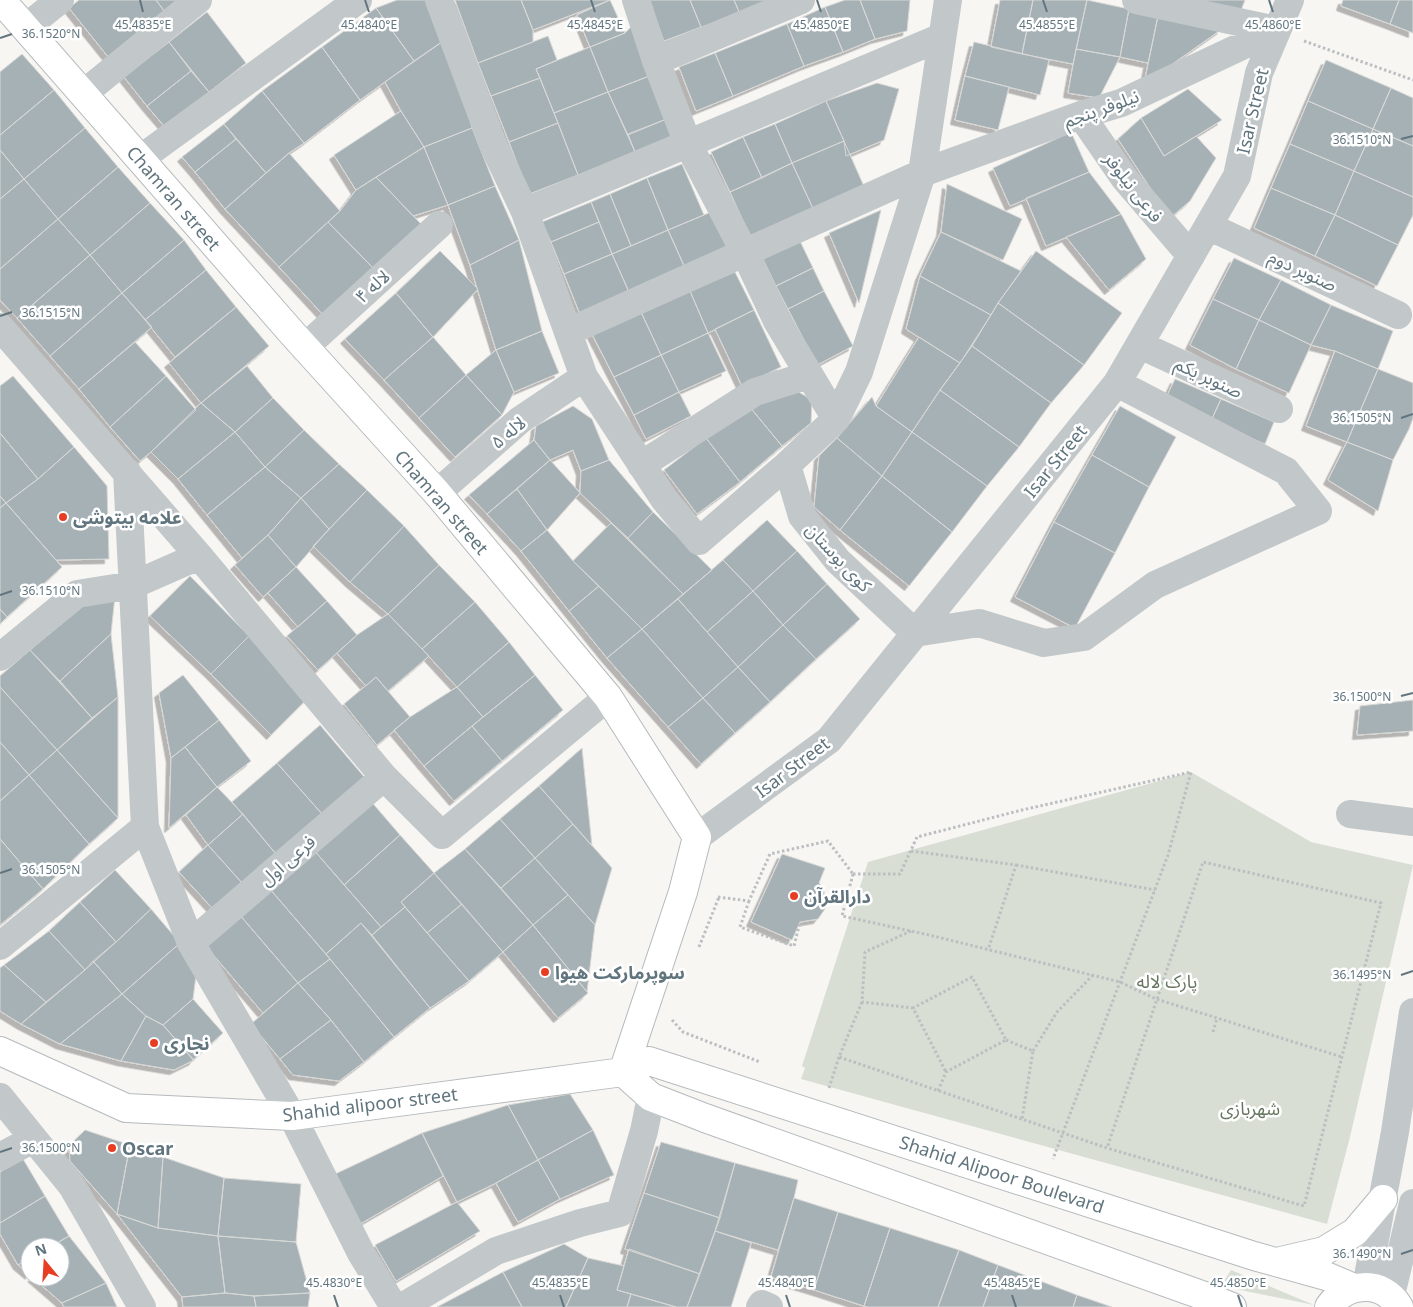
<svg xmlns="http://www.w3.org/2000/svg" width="1413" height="1307" viewBox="0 0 1413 1307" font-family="'Noto Sans','Noto Sans Arabic',sans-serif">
<defs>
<filter id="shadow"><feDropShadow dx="-4.5" dy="4.5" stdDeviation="0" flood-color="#0004"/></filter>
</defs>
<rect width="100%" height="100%" fill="#f7f6f3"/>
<path fill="#d8ded4" d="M1191,772L1311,842L1413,865L1350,1137L1327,1224L801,1079L805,1068L802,1066L868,862Z
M1231,1270L1314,1305L1221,1286Z"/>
<path fill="#a6b1b5" stroke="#d8d8d6" filter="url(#shadow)" d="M79,0H156L165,12L109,58L69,8Z
M156,0H180L165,12Z
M397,0H435L449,37L414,61L376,8Z
M455,0H521L533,30V42L478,63Z
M521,0H610L533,30Z
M610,0L625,33L590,47L577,15Z
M648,0H690L701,27L664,41Z
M690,0H734L740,14L701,27Z
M734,0H772L740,14Z
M845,0H860L875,39L843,52L825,7Z
M860,0H910L907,31L875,39Z
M1000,0H1033L1022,54L991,47Z
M1033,0H1087L1073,64L1022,54Z
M1087,0L1129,9L1120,57L1076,49Z
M1192,0H1245L1240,13Z
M1343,0H1399L1390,24L1341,6Z
M1399,0H1413V33L1390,24Z
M825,7L843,52L804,66L787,24Z
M376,8L414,61L360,100L322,47Z
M1129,9L1158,16L1148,63L1120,57Z
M207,12L246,63L209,92L169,42Z
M1158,16L1222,29L1144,84Z
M787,24L804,66L733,96L715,53Z
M631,27L652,75L608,92L590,47L625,33Z
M548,36L557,60L536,69L540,78L491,96L478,63Z
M449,37L472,128L424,147L401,111L385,82Z
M169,42L191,71L147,106L124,77Z
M974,42L1049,60L1040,95L965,76Z
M322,47L360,100L304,143L262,91Z
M590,47L608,92L554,113L536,69Z
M1076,49L1120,57L1099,98L1068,93Z
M715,53L733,96L696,111L679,67Z
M22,54L54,90L0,135V72Z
M1326,60L1391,88L1373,129L1308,101Z
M191,71L209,92L165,127L147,106Z
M652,75L669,118L628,135L608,92Z
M965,76L1009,87L998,130L955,120Z
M540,78L558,123L509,142L491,96Z
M877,83L899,89L884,140L846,156L844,141L826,101Z
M1391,88L1413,98V146L1373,129Z
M1188,89L1222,120L1164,156L1141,118Z
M54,90L85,128L24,179L0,150V135Z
M262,91L304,143L289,153L266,173L224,124Z
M608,92L635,152L578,175L554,113Z
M826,101L844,141L792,163L775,124Z
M1308,101L1373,129L1354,171L1290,144Z
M401,111L424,147L356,190L334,155Z
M669,118L675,136L635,152L628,134Z
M1141,118L1164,156L1196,136L1216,158L1190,201L1170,218L1118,139Z
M558,123L578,175L529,194L509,142Z
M224,124L236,139L195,172L182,157Z
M775,124L792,163L762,178L743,137Z
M85,128L118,167L58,219L24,179Z
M472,128L495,186L448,205L424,147Z
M1373,129L1413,146V197L1354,171Z
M1071,132L1089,172L1010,206L993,168Z
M743,137L762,178L730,192L711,152Z
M236,139L266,173L225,209L195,172Z
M844,141L866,191L816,215L792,163Z
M1290,144L1354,171L1335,215L1271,188Z
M424,147L448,205L413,216L376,177Z
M0,150L24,179L0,199Z
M289,153L340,211L279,267L225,209Z
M792,163L816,215L754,245L730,192Z
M682,164L704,215L668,230L647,178Z
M118,167L150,203L90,255L58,219Z
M1354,171L1413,197V215L1398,245L1335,215Z
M1089,172L1121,214L1046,246L1026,198Z
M376,177L422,225L375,270L328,222L340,211L356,190Z
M647,178L668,230L631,246L610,194Z
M24,179L58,219L0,269V199Z
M947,184L1022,219L1003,260L941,232Z
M495,186L519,240L470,265L448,205Z
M1271,188L1335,215L1315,256L1254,228Z
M610,194L631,246L612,254L591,202Z
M591,202L599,222L551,242L542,222Z
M150,203L184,240L122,293L90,255Z
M881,210L859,303L829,233Z
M711,212L728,250L685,268L668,230Z
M1121,214L1146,259L1109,290L1066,237Z
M1335,215L1398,245L1377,286L1315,256Z
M58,219L90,255L17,318L0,300V269Z
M328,222L375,270L326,318L279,267Z
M599,222L612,254L564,274L551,242Z
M668,230L685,268L629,292L612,254Z
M941,232L1021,271L998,303L991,315L920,276Z
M799,239L813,268L776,286L762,257Z
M184,240L206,270L145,320L122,293Z
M519,240L542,331L496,350L470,265Z
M440,251L478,289L433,337L396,293Z
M1036,251L1122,313L1084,365L998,303Z
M612,254L629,292L580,314L564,274Z
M90,255L122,293L50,356L17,318Z
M1234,258L1281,280L1259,320L1213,299Z
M813,268L824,291L788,309L776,286Z
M206,270L236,307L175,357L145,320Z
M735,272L754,310L708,333L690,291Z
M920,276L991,315L960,363L906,329Z
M1281,280L1331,305L1311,345L1259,320Z
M690,291L708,333L661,355L641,312Z
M824,291L853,346L817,365L788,309Z
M122,293L152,327L79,389L50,356Z
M396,293L433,337L384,380L345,339Z
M1213,299L1259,320L1236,369L1190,345Z
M998,303L1084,365L1051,403L972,346Z
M1331,305L1393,331L1378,369L1335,351L1311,345Z
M236,307L269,346L201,403L169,363Z
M754,310L781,367L742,386L715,329Z
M641,312L661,355L614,377L592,334Z
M1259,320L1311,345L1289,393L1236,369Z
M542,331L559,373L514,392L496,350Z
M708,333L726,371L679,392L661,355Z
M433,337L466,375L419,418L384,380Z
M919,337L960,363L940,390L912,432L876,406Z
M135,342L166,376L110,427L79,389Z
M972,346L1051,403L1019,447L940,390Z
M496,350L514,392L502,415L466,375Z
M1335,351L1378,369L1347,442L1306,426Z
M661,355L679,392L634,415L614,377Z
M247,366L273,398L235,432L201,403Z
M1378,369L1413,383V418L1409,429L1393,460L1347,442Z
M466,375L502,415L455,457L419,418Z
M13,376L74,447L38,479L0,433V386Z
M166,376L196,410L151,452L140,461L110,427Z
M1175,379L1221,399L1211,421L1165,400Z
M940,390L1019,447L987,486L912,432Z
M797,391L812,400L811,423L782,446L749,406Z
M679,392L691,416L646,439L634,415Z
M872,397L876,406L912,432L882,476L837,438Z
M273,398L304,430L265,467L235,432Z
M1221,399L1274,422L1265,444L1211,421Z
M201,403L235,432L178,479L151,452Z
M573,406L592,419L609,460L581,471L573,450L550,460L534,440L536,426Z
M749,406L782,446L740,482L706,438Z
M1120,406L1176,437L1149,487L1092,455Z
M304,430L339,464L301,498L265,467Z
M235,432L265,467L207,515L178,479Z
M912,432L987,486L952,532L882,476Z
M0,433L38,479L6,503L0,496Z
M706,438L740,482L697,514L664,470Z
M837,438L882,476L840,530L814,507L819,456Z
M534,440L550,460L487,514L469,495Z
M1347,442L1393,460L1378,511L1328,480Z
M74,447L107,486L109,559L56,560L6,503L38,479Z
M1092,455L1149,487L1115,553L1054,522Z
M550,460L580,493L547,530L517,489Z
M609,460L653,512L628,538L580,493L581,471Z
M339,464L367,490L329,529L301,498Z
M265,467L301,498L268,535L242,558L207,515Z
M882,476L952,532L909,586L840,530Z
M517,489L547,530L521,551L487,514Z
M367,490L404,526L350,582L313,546Z
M0,496L6,503L0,508Z
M301,498L329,529L296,567L268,535Z
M6,503L62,567L7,617L0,609V508Z
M653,512L712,570L683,594L628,538Z
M767,520L797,551L753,591L723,560Z
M1054,522L1115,553L1075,628L1015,597Z
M611,523L683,594L642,629L573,561Z
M404,526L439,565L388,614L350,582Z
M547,530L573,561L599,586L569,611L521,551Z
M268,535L296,567L263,597L235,565Z
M797,551L827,584L783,625L753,591Z
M723,560L753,591L707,632L678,599Z
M439,565L475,602L422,649L388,614Z
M296,567L327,601L298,627L268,593Z
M190,576L249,636L211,674L150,616Z
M827,584L860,619L816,659L783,625Z
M599,586L642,629L607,658L569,611Z
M753,591L783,625L738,667L707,632Z
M115,596L111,634L60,681L30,650L94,597Z
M678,599L738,667L703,698L642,629Z
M327,601L357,635L318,670L287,636Z
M475,602L509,642L457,687L422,649Z
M0,609L7,617L0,624Z
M388,614L429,656L388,691L376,677L366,686L337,653L357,635Z
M783,625L816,659L770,702L738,667Z
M642,629L703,698L668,727L607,658Z
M111,634L118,697L92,718L60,681Z
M249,636L309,697L271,735L211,674Z
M509,642L535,675L483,717L457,687Z
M30,650L92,718L57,750L0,687V676Z
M738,667L770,702L735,733L703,698Z
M183,675L219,720L171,758L159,693Z
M535,675L563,710L502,761L472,726Z
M376,677L410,717L377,745L344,704Z
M0,687L57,750L29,775L0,742Z
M457,687L483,717L424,766L394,730L410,717Z
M118,697V818L57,750Z
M703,698L735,733L701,764L668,727Z
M1413,700V731L1357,735L1360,706Z
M219,720L251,761L217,787L185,747Z
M320,725L365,778L322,814L277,763Z
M472,726L502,761L454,801L424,766Z
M0,742L29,775L0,801Z
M185,747L217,787L169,828L171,758Z
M582,748L592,846L539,786Z
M57,750L118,818L89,844L29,775Z
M277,763L322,814L276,854L232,802Z
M29,775L89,844L43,889L0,839V801Z
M539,786L573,824L535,858L500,819Z
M217,787L243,814L208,845L186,815Z
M369,799L400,835L344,885L313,849Z
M243,814L276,854L242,883L208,845Z
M500,819L535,858L501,888L465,849Z
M573,824L612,868L595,925L535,858Z
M400,835L434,873L401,902L405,907L381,927L344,885Z
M0,839L43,889L0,925Z
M208,845L242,883L213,909L179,872Z
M313,849L381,927L372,935L361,923L326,954L269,888Z
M465,849L533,925L503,952L434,873Z
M782,854L825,868L819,883L823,887L827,906L818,919L800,922L792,940L751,922Z
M535,858L568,895L533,925L501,888Z
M115,870L151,909L116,942L80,902Z
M434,873L462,904L427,933L401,902Z
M269,888L330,959L298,983L239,914Z
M568,895L595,925L587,992L533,925Z
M80,902L116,942L85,970L49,931Z
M462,904L503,952L469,981L427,933Z
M405,907L469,981L430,1008L372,935Z
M151,909L180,943L122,994L93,961L116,942Z
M239,914L298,983L263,1013L204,944Z
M361,923L430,1008L394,1037L326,954Z
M533,925L588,993L558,1018L503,952Z
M49,931L85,970L46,1002L4,965Z
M180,943L197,968L193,999L163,1025L146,1016L122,994Z
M330,959L394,1037L364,1062L331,1020L298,983Z
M93,961L122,994L60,1044L21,1024L85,970Z
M4,965L46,1002L21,1024L0,1011V968Z
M298,983L331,1020L280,1059L251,1024Z
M122,994L146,1016L121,1061L60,1044Z
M193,999L223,1033L193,1060L163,1025Z
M146,1016L163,1025L194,1060L174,1070L121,1061Z
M331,1020L364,1062L339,1081L293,1075L280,1059Z
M570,1094L593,1130L538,1160L508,1105Z
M508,1105L538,1160L496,1183L457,1202L422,1133Z
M85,1130L130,1145L117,1214L70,1161L69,1146Z
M593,1130L614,1175L560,1199L538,1160Z
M422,1133L443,1176L360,1224L331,1176Z
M661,1142L735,1163L720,1218L644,1193Z
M130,1145L163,1157L158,1228L117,1214Z
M163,1157L224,1178L218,1236L158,1228Z
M23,1159L45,1196L0,1223V1172Z
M538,1160L560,1199L518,1222L496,1183Z
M735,1163L798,1180L794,1198L778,1250L715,1231Z
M224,1178L301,1184L296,1242L218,1236Z
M644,1193L720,1218L700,1274L625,1249Z
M45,1196L69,1236L50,1247H30V1258L18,1265L0,1234V1223Z
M794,1198L838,1212L814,1290L771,1277Z
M457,1202L480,1231L396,1281L375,1245Z
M838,1212L890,1228L864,1306L814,1290Z
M117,1214L158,1228L218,1236L225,1293L182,1297Z
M890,1228L959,1250L938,1307H868L864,1306Z
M715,1231L751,1243L731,1307H687Z
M69,1236L106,1283L62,1303L32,1277H60V1247H50Z
M218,1236L296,1242L310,1293L254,1296L225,1293Z
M564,1244L588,1258L566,1307H522L503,1272Z
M629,1249L700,1274L687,1307H676L617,1290Z
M959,1250L998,1265L983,1307H938Z
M30,1258V1275L18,1265Z
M588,1258L624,1266L617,1290L631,1294L627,1307H566Z
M998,1265L1077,1295L1073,1307H983Z
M503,1272L522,1307H437Z
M106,1283L117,1307H64L62,1303Z
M225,1293L254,1296L256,1307H183L182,1297Z
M310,1293L308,1307H256L254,1296Z
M631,1294L676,1307H627Z
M1077,1295L1112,1307H1073Z"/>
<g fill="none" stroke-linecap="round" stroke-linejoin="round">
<g stroke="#b5babd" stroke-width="30">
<path id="major" d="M1,0L292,333L437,493L608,697L697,837L683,892L623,1072
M0,1051L126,1108L292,1116L623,1072L649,1061L1254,1256L1326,1276L1354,1288
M623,1072L651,1097L705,1118L1207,1297L1232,1307
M1281,1261L1324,1251L1355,1232L1383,1199
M1329,1307C1346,1282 1383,1279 1399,1307"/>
</g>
<path stroke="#bcbfc1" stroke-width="3" stroke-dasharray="2.5 2.5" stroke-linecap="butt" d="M1304,41L1413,80
M911,851L1016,865L988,950
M1016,865L1155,890
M853,874H900L917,837L1022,810L1191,772L1168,855L1053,1159
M853,874L842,916L929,935L1120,982L1156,999L1342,1057
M718,897L749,901L770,854L828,841L853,874
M749,901L740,927L794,946L800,922
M911,931L865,952L862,1002L913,1008
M699,947L719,897
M862,1002L839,1057L1107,1148L1203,862L1381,903L1304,1206L1107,1148
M672,1020L683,1032L760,1062
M1213,1032L1217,1018
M1006,1040L1033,1051L1022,1119
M1033,1051L1057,1012L1093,975
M829,1088L839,1057
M938,1091L946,1072L1006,1040L972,977L913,1008L946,1072"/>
<path stroke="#c2c7c9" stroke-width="28" d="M439,0L492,142L525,212L584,377L664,499L699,541L787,465L836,419L859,372L922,173L948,0
M636,0L656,61L688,144L745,253L777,321L836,419
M1136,0L1276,30
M25,28L60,0
M656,61L801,0
M83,94L198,0
M1081,115L1125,179L1191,256
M140,159L358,0
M525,212L942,37
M1208,226L1398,315
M0,327L199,556L384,777L442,835L608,697
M568,332L922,173L1081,115L1121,103L1276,30
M1140,345L1279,409
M304,348L439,225
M641,465L755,392L809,375
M787,465L802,516L838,561L915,633L979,623L1044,643L1084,637L1155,585L1318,511L1286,471L1117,383
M127,472L145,827L191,943L292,1116L361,1253L394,1307
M437,493L520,420L584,377
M0,657L77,594L133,585L199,556
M1350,814L1413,822
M697,837L829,740L1117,383L1237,176L1259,73L1290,0
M191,943L384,777
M0,946L145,827
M0,1097L72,1186L142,1307
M0,1157L33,1139
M1366,1287L1395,1132L1413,1012
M1391,1295L1413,1203
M402,1307L496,1251L580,1223L620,1213L644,1131L651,1097
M760,1307L762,1304L769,1307"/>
<use href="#major" stroke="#fff" stroke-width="28"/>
</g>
<path fill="none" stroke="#61757f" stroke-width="2" d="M140,0L143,12M365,0L369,12M591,0L595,12M817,0L821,12M1043,0L1047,12M1269,0L1273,12M0,38L12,34M1401,139L1413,136M0,316L12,312M1401,418L1413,414M0,595L12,591M1401,696L1413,693M0,873L12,869M1401,975L1413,971M0,1152L12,1148M1401,1254L1413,1250M334,1295L338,1307M560,1295L564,1307M786,1295L790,1307M1012,1295L1016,1307M1238,1295L1242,1307"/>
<g fill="#e73e23" stroke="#fff" stroke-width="2">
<circle cx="63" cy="517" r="5"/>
<circle cx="794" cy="896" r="5"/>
<circle cx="545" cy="972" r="5"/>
<circle cx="154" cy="1043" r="5"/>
<circle cx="112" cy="1148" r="5"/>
</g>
<g text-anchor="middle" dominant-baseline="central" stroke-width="5" stroke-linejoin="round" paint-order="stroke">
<g font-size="18" fill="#61757f" stroke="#fff">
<text transform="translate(1101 108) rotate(-20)">نیلوفر پنجم</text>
<text transform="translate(1252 111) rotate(-77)">Isar Street</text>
<text transform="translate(1134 187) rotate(52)">فرعی نیلوفر</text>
<text transform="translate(174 198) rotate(49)">Chamran street</text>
<text transform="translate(1303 270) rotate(25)">صنوبر دوم</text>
<text transform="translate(372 286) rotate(-42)">لاله ۴</text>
<text transform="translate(1209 377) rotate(25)">صنوبر یکم</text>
<text transform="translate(508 432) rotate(-40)">لاله ۵</text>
<text transform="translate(1055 461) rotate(-51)">Isar Street</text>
<text transform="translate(442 502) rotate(49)">Chamran street</text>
<text transform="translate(839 557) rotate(47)">کوی بوستان</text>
<text transform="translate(792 767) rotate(-37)">Isar Street</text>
<text transform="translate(287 860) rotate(-41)">فرعی اول</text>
<text transform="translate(370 1104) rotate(-7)">Shahid alipoor street</text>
<text transform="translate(1002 1174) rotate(18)">Shahid Alipoor Boulevard</text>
</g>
<g font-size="18" font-weight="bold" fill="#61757f" stroke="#fff" text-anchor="start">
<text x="73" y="517">علامه بیتوشی</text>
<text x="804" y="896">دارالقرآن</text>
<text x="555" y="972">سوپرمارکت هیوا</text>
<text x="164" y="1043">نجاری</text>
<text x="122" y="1148">Oscar</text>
</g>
<g font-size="18" fill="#667760" stroke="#fff">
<text x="1167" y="981">پارک لاله</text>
<text x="1250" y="1108">شهربازی</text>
</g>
</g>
<g font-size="12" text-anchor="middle" fill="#61757f" stroke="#fff" stroke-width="5" stroke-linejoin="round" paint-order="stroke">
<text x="143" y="29">45.4835°E</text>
<text x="369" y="29">45.4840°E</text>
<text x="595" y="29">45.4845°E</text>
<text x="821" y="29">45.4850°E</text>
<text x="1047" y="29">45.4855°E</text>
<text x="1273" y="29">45.4860°E</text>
<text x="51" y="38">36.1520°N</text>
<text x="1362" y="144">36.1510°N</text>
<text x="51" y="317">36.1515°N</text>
<text x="1362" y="422">36.1505°N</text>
<text x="51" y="595">36.1510°N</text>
<text x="1362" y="701">36.1500°N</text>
<text x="51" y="874">36.1505°N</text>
<text x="1362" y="979">36.1495°N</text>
<text x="51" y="1152">36.1500°N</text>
<text x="1362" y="1258">36.1490°N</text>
<text x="334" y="1287">45.4830°E</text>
<text x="560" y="1287">45.4835°E</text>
<text x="786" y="1287">45.4840°E</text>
<text x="1012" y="1287">45.4845°E</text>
<text x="1238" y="1287">45.4850°E</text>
</g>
<g transform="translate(45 1262) rotate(342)"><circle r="24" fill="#ffffff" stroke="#c0c8cc"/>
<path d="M0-4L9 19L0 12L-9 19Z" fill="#e73e23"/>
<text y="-8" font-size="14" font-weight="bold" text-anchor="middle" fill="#61757f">N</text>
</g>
</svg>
